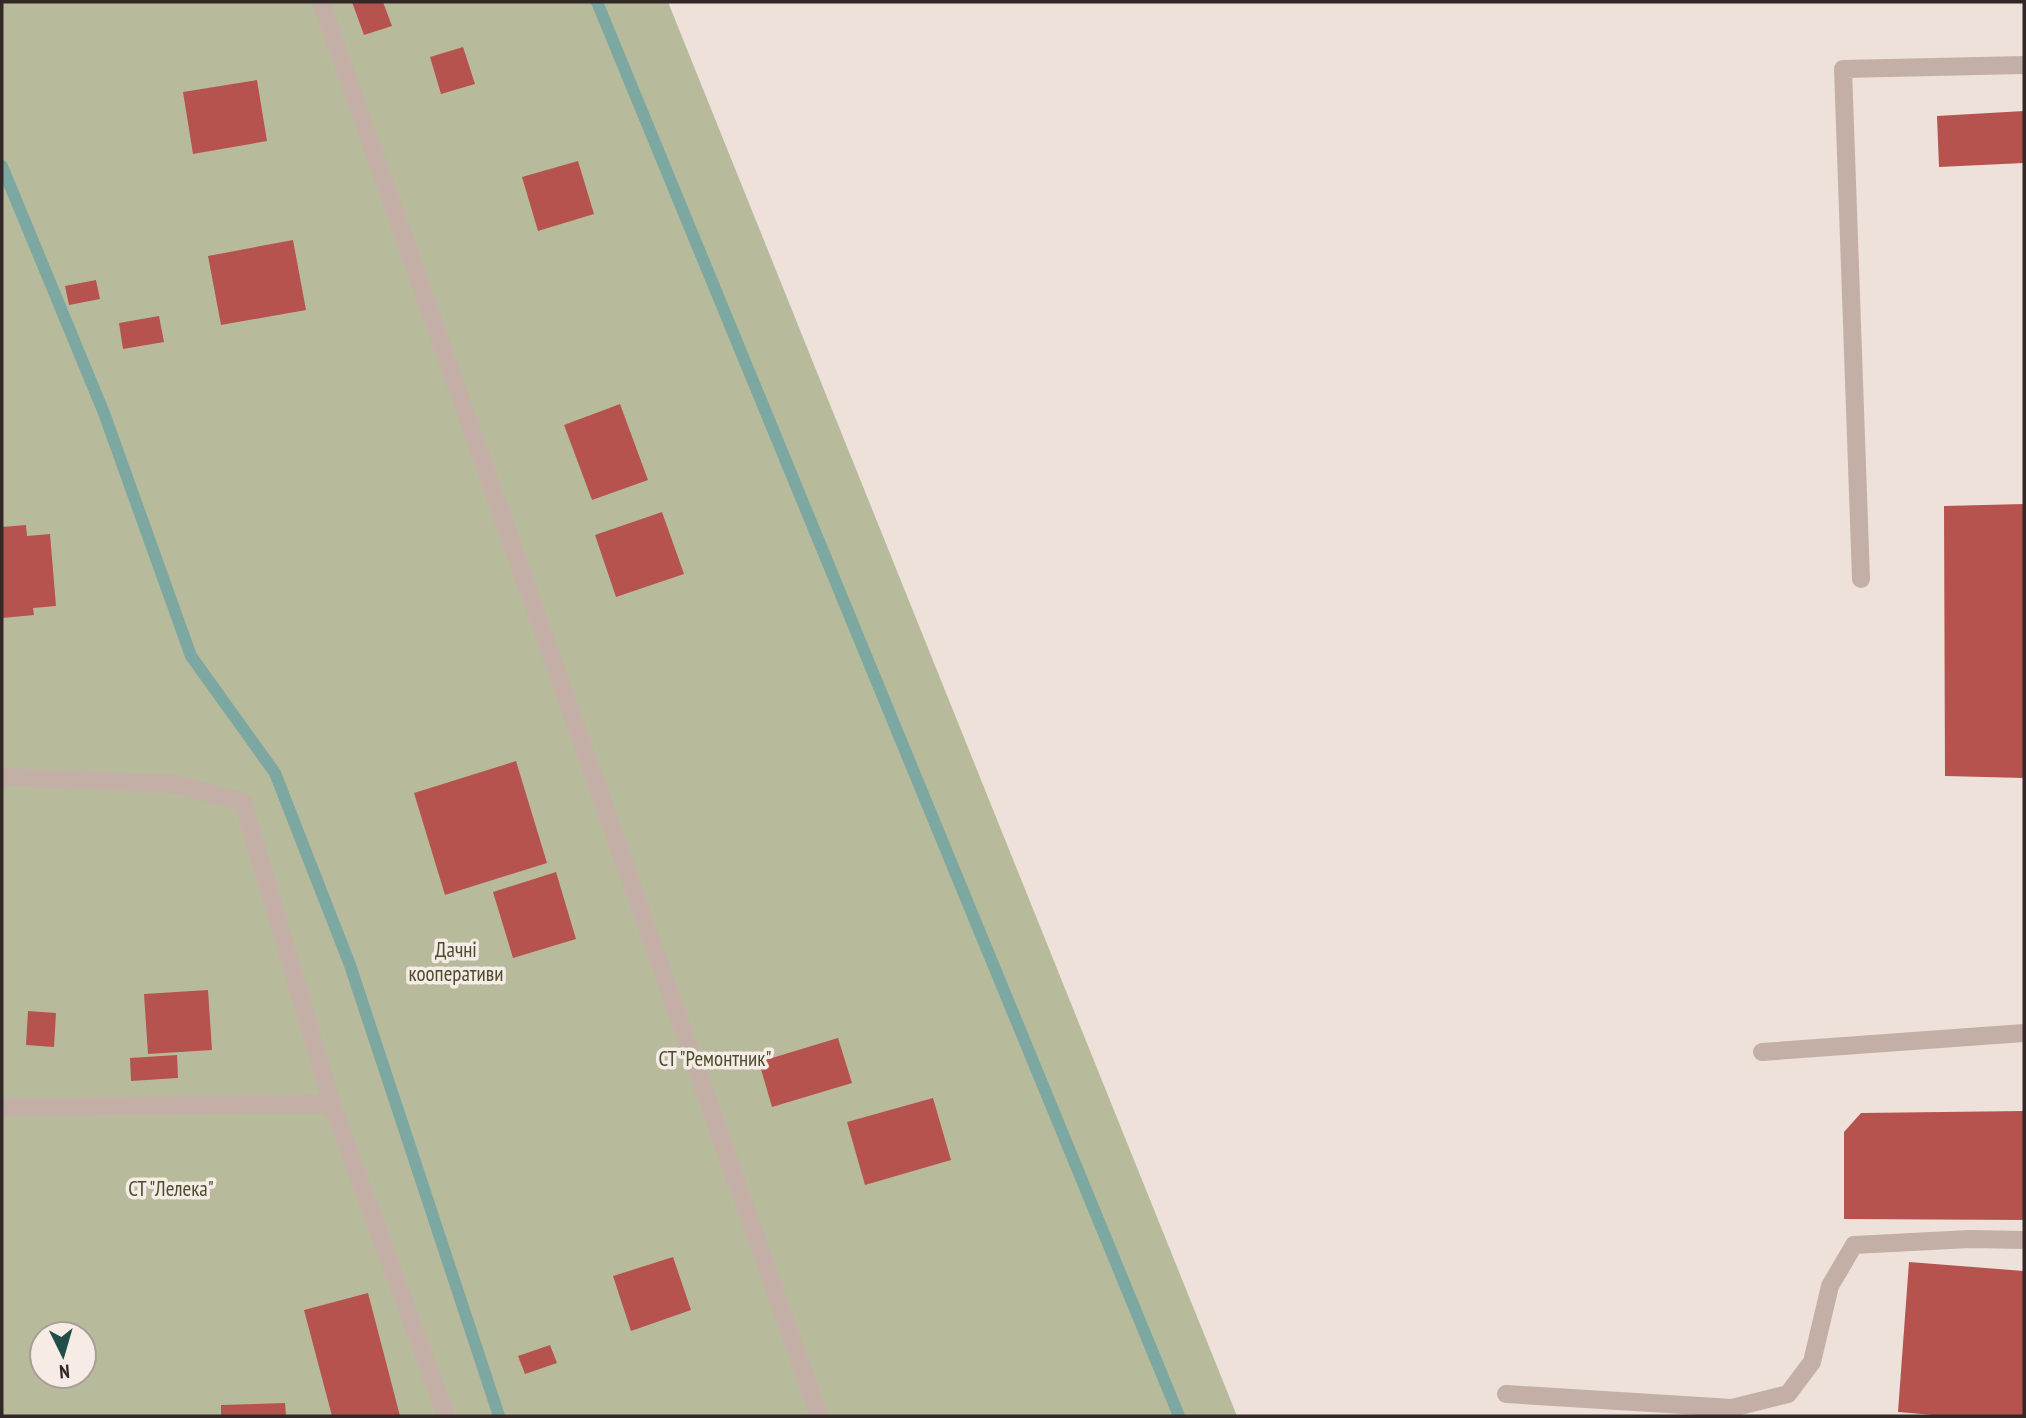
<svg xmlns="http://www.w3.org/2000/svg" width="2026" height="1418" viewBox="0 0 2026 1418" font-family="'PT Sans Narrow',sans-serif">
<rect width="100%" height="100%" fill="#eee1da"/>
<path fill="#b7bb9c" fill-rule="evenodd" d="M2,2H668L1237,1416H2ZM42,1334H84V1376H42Z"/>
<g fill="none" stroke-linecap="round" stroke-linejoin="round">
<path stroke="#7ca8a1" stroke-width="12" d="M597,2L1179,1416
M2,166L104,413L191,656L275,773L350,965L499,1416"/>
</g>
<path fill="#b7534e" d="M352,2H383L392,26L364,35Z
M463,47L475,84L441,94L430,57Z
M257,80L267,141L193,154L183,92Z
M2024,111V163L1939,167L1937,116Z
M578,161L594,214L538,231L522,177Z
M293,240L306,310L221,325L208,256Z
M96,280L100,299L69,305L65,286Z
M159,316L164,342L123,349L119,323Z
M620,404L648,480L592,500L564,425Z
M2024,504V778L1945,776L1944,506Z
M662,512L684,574L616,597L595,535Z
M26,525L27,536L50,534L56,606L33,608L34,615L2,618V527Z
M516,761L547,863L445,895L414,793Z
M556,872L576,939L513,958L493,892Z
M208,990L212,1050L148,1054L144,994Z
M28,1011L56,1013L54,1047L26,1045Z
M838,1038L852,1083L772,1107L759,1062Z
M177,1055L178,1078L131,1081L130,1058Z
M933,1098L951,1160L865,1185L847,1122Z
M2024,1111V1220L1844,1219V1132L1861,1113Z
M673,1257L691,1310L631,1331L613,1276Z
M1909,1262L2024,1271V1416H1945L1898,1412Z
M368,1293L400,1416H332L304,1310Z
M550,1345L557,1363L525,1374L518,1356Z
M285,1403L286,1416H221V1405Z"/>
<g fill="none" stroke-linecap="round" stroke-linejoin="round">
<path stroke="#c4afa7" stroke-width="18" d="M1861,579L1843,69L2024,65
M1762,1052L2024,1033
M1506,1394L1732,1408L1788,1394L1812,1362L1830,1286L1854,1245L1970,1239L2024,1240"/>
<path stroke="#c4afa7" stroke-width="18" d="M321,2L819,1416
M2,777L175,784L243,802L332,1104L446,1416
M2,1107L332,1104"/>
</g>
<g text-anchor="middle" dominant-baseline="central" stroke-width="7" stroke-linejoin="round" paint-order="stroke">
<g font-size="21" fill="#484d2e" stroke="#f6ebe5">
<text x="456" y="949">Дачні<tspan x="456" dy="24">кооперативи</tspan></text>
<text x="715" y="1058">СТ "Ремонтник"</text>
<text x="171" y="1188">СТ "Лелека"</text>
</g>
</g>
<rect width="2026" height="1418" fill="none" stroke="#322827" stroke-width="7"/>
<g transform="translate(63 1355) rotate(175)"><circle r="33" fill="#f6ebe5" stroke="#a89d99" stroke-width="2"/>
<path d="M0-5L12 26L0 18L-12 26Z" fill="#214e49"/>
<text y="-10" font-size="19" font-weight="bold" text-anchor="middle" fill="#322827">N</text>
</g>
</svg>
